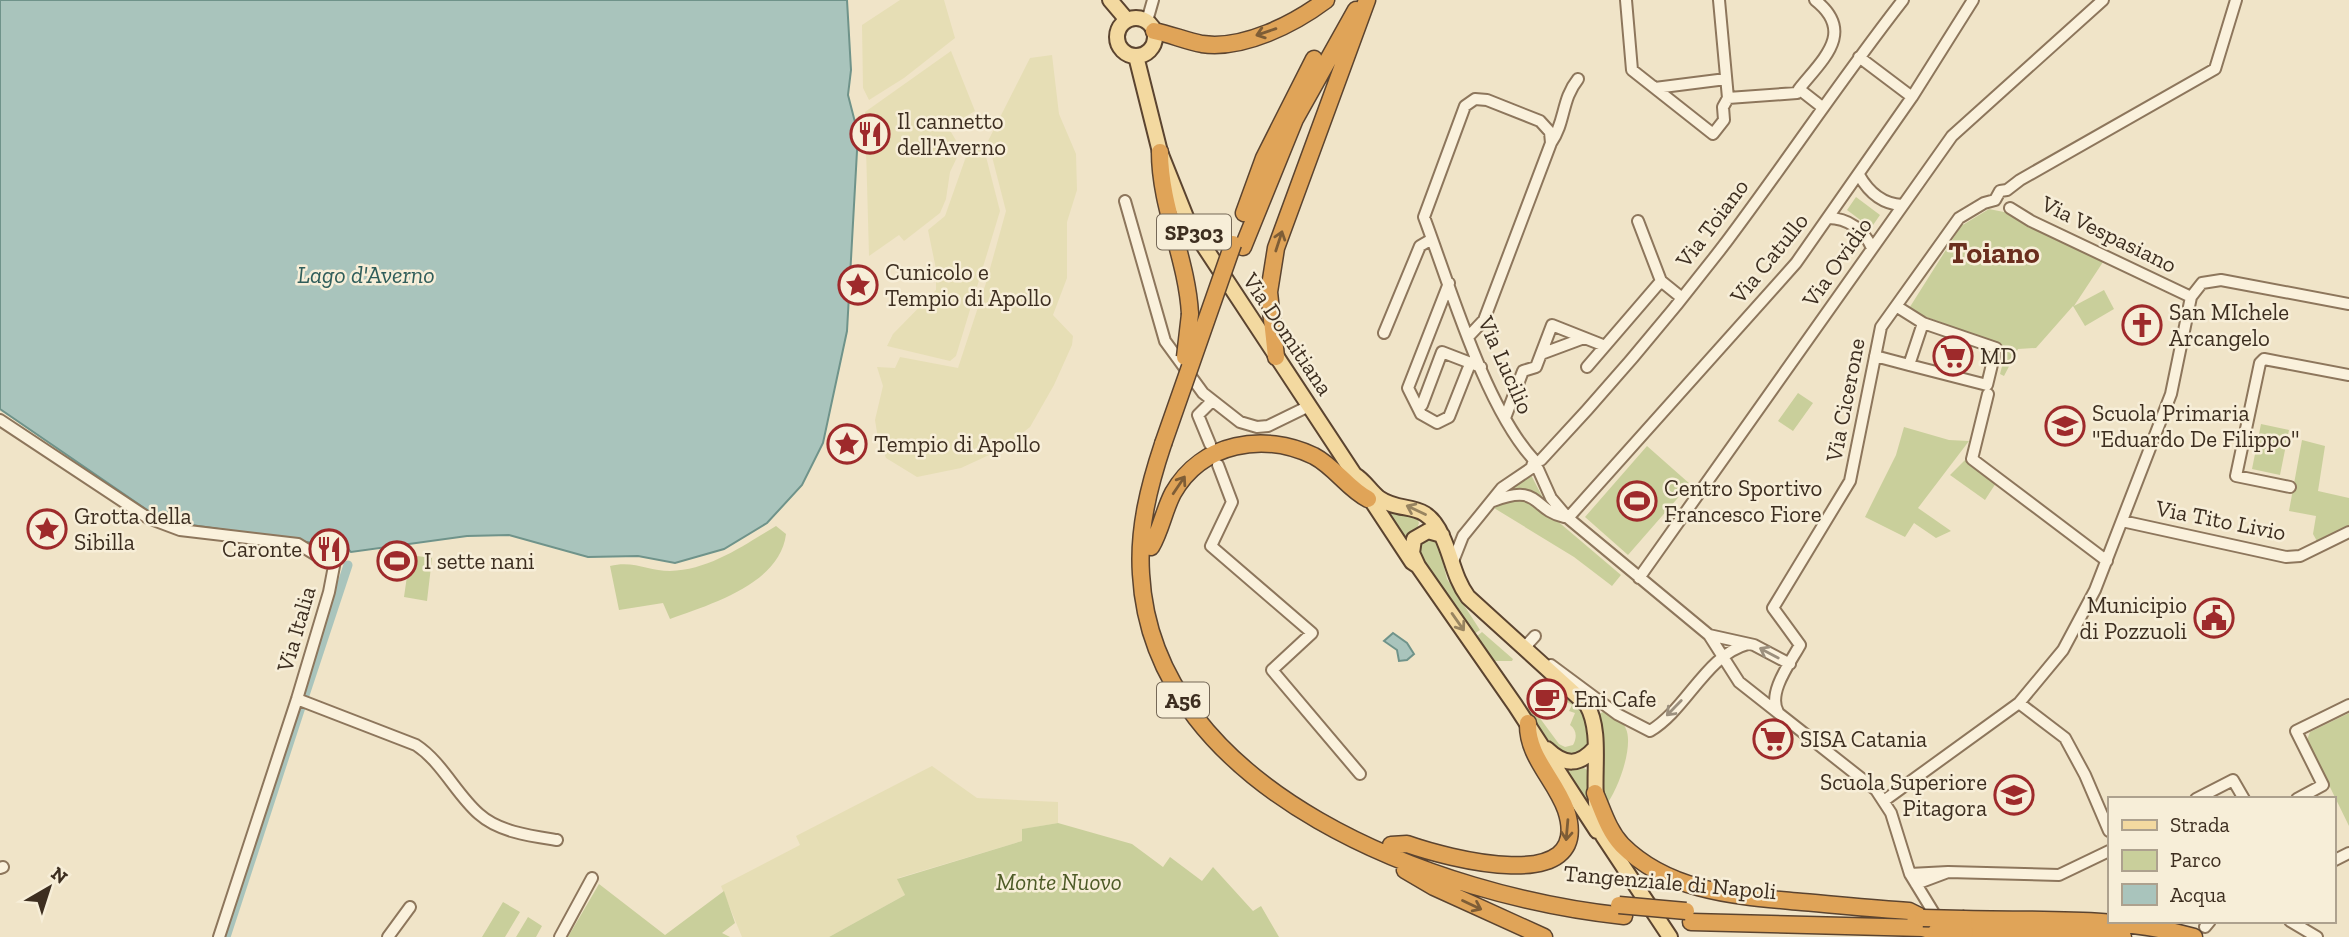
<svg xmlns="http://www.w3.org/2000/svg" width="2349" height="937" viewBox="0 0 2349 937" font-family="'Zilla Slab',serif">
<rect width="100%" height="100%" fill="#f0e4c8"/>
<path fill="#e6deb5" d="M900,0H944L955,38L904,78L869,100L863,88L862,25Z
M951,51L975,111L948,127L961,149L950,172L946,199L940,213L904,241L899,235L869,256L865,112Z
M1052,55L1059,114L1076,154L1077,190L1067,222V278L1053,315L1073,336L1072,345L1054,385L1030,427L1002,449L961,468L917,477L886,458L878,439L875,420L883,386L877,367L895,368L900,357L958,368L986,283L1006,211L988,141L1030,58Z
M982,141L1000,211L956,356L950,361L887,346L893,334L936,290V269L928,230L945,216L968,151Z
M932,766L977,798L1058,802V823L1023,829L1022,841L898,878L905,895L829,937H742L721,886L800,845L796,836Z"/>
<path fill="#c9cf9b" d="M1856,197L1880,215L1871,228L1847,210Z
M1989,209L2009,213L2103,262L2074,306L2104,290L2114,309L2085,326L2073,306L2036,348L2018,349L2004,376L2000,374L2007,347L1908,310L1961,226Z
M1798,393L1813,403L1793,431L1778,421Z
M2261,424L2289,430L2280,475L2252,469Z
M1904,427L1949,440L1969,441L1918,508L1951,531L1936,538L1914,523L1905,537L1865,517L1896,455Z
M2302,440L2325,446L2318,491L2349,498V528L2318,543L2313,534L2316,516L2289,511Z
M1647,446L1690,484L1628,555L1585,517Z
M1965,460L1996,483L1985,500L1950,475Z
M1531,475L1543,498L1522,489L1506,491Z
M1525,499L1542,508L1621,575L1612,586L1574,557L1494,508L1506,500Z
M1385,507L1416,515L1419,523L1417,529L1402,537L1383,511Z
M776,526L786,534C780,584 711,604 670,619L663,603L619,610L610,566C633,560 649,571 670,571C710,570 744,545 776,526Z
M1422,538H1434L1438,543L1447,579L1480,630L1474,634L1417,553Z
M410,555L432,558L427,601L404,597Z
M1482,632L1513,659L1512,661H1493L1476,637Z
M1547,688L1566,692V697L1571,696C1584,711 1596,732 1585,752L1569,757L1550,743L1526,709L1531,706L1559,744L1565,747L1573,745C1577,738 1577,730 1570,725L1575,713L1569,711L1572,705L1559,697L1556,704L1550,702L1556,697L1551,691L1548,694L1545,690Z
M1605,711C1613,716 1623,720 1626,729C1634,747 1617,793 1605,806L1599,714Z
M2349,713V826L2307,740L2310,732Z
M1581,766L1587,770L1589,808L1563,768Z
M1058,823L1132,844L1163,867L1170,857L1202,881L1213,867L1253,911L1261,906L1279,937H829L905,895L897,879L1022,841V829Z
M599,884L665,935L724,891L735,923L722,933L730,937H568Z
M503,902L520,912L505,937H482Z
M528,917L542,926L536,937H516Z"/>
<path fill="#a9c4bc" stroke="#6f938a" stroke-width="2" d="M0,0H847L851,70L848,95L856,126L857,151L847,331L823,443L802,485L767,523L724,549L675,563L638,556L588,557L509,535L467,536L351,552L347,548L185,524L150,512L0,409Z
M1393,633L1407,643L1414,654L1407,660L1399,661L1397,650L1384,641Z"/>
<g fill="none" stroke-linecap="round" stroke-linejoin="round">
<path stroke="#a9c4bc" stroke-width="9" d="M305,695L348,565
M226,937L301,707"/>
<g stroke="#8d765c" stroke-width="14">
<path id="minor" d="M1626,0L1632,70L1713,134L1724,120L1723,107L1728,98
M1719,0L1728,98L1797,93L1799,89
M1815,0C1856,32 1823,59 1799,89L1822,107
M1147,21L1153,0
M1859,57L1912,97
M1655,88L1726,79
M1551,143C1566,121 1561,100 1578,79
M1859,175C1868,191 1882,204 1902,205
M1995,200L2000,191L2007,190L2020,180L2215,69L2236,0
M1125,201L1165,341L1203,393L1240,422L1257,427L1268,426L1309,406
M2010,208L2031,221L2191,297
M1828,218C1848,218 1864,230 1872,248
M1638,221L1661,281L1682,298
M1449,283L1408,388L1421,414L1437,423L1449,417L1468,369
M1384,333L1420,246L1432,239
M1469,336L1484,320L1551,143L1550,132L1540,121L1487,100L1475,99L1465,106L1424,217C1450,286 1485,407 1534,460L1532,466L1538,469L1551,498L1568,518L1709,635L1739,682L1876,790L1891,813L1910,874L1940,923
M1541,354L1584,338
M1875,356L1909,365L1923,323L1896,306
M1909,365L1987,385L1996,348L1923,323
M1587,367L1661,281
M1988,394L1972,459L2107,561
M1422,405L1442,352L1481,367
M1505,418L1523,371L1536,367L1552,325L1605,346
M0,420L148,518L180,530L298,544L334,566L329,592L297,699L219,937
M1210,444L1198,415L1211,402
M1541,460C1607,390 1669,317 1727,241C1787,161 1842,78 1903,0
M1218,465L1232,502L1211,546L1312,633L1272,670L1360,774
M2290,487L2236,476L2260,363L2264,359L2349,375
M1493,501C1541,483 1531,509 1564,517
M1568,518L1796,263L1912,97L1973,0
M2122,521L2286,557L2300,556L2349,532
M1452,564L1463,536L1502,488L1533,467
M1639,578L1952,136L2103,0
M1709,635L1754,645L1790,664
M1528,651L1524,648L1535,636
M1551,665L1617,714L1650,731C1687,709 1706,655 1748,644
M297,699L416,745C442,762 456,794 479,814C499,832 531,836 557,840
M2019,703L2065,738L2085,775L2109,831
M1778,712C1767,693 1790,663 1800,645L1773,608L1850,481L1881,327L1959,218L1984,203L1995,200
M2196,799L2233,780L2244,799
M2297,799L2323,785L2296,731L2349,705
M1885,800L2019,703L2063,650L2095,590L2171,394L2191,297L2202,283L2221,280L2349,304
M2333,861L2349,853
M0,868L3,867
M1948,872L2059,875L2109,851
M1910,874L1948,872L1916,884
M2290,921L2317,937
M2205,927L2210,921
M388,937L410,907
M560,937L592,878"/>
</g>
<g stroke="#5b4430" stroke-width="18">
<path id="major" d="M1110,0L1127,20
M1117 37a19 19 0 1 1 38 0a19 19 0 1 1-38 0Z
M1136,56L1160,152L1188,222L1412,562L1418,566
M1355,475C1365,481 1370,491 1379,498C1403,515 1425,498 1442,536C1452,557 1454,578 1468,597L1587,705C1606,739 1586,793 1603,836L1670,937
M1442,535L1428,531L1414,539L1412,553L1418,566L1515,705L1597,831
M1547,749C1565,766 1579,766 1595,748"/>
</g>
<g stroke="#5b4430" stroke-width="19">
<path id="highway" d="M1154,31C1170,34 1186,41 1202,44C1243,50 1294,24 1326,0
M1160,152C1160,207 1187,259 1190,314
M1244,213L1264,158L1314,59
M1243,247L1295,119L1356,10
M1276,357L1269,292L1276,248L1367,0
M1163,444C1149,486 1138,529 1141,574C1153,794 1441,897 1624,916
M1151,547C1161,530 1164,510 1173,493C1202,442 1264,432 1314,456C1335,467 1348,489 1368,499
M1595,793C1603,811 1608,830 1622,845C1670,893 1739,896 1802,902C1838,905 1873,909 1909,911L1923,918
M1391,845L1407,844C1444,857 1595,899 1566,810C1555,779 1527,757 1528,723
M1405,870L1434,887L1544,937
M1964,919C2040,921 2120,916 2194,937
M1691,922L1923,928L1936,932
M1965,932L2123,937"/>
</g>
<use href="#minor" stroke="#faf1dc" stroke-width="10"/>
<use href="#major" stroke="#f3d9a0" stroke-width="14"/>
<use href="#highway" stroke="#e0a458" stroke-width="16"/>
<g stroke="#5b4430" stroke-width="19" stroke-linecap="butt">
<path id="highway-bridge" d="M1185,357L1190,314
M1163,444L1233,244
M1619,905L1686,911
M1923,918L1964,919
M1936,932H1965"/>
</g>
<use href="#highway-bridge" stroke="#e0a458" stroke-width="16"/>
</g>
<defs><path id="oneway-shaft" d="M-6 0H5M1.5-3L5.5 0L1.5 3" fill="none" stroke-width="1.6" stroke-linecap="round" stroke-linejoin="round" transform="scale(1.75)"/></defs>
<g stroke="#7e5d36">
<use href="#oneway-shaft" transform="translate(1266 32) rotate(161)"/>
<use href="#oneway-shaft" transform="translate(1279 241) rotate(-72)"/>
<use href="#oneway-shaft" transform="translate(1179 485) rotate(-56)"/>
<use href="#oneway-shaft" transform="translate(1567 830) rotate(95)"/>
<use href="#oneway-shaft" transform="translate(1472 905) rotate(25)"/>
</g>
<g stroke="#988460">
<use href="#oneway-shaft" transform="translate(1416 510) rotate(-155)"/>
<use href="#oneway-shaft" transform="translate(1458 622) rotate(55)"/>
</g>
<g stroke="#9c907e">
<use href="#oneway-shaft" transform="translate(1769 653) rotate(-152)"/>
<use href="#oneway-shaft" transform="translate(1674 708) rotate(134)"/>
</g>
<defs>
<g id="restaurant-ring" transform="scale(2.0125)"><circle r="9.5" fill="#f7eed8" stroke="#9e2a2b" stroke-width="1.5"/><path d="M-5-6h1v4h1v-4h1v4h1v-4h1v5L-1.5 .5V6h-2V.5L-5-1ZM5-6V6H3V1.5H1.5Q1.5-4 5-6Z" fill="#9e2a2b"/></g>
<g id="sight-ring" transform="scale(2.0125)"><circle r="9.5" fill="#f7eed8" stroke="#9e2a2b" stroke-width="1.5"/><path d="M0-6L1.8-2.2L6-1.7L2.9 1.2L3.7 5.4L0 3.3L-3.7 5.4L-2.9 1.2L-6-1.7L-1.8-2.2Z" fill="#9e2a2b"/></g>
<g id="church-ring" transform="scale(2.0125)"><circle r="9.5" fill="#f7eed8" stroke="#9e2a2b" stroke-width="1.5"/><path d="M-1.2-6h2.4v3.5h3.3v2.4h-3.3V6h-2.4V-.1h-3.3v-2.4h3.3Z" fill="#9e2a2b"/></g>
<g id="supermarket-ring" transform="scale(2.0125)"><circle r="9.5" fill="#f7eed8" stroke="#9e2a2b" stroke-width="1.5"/><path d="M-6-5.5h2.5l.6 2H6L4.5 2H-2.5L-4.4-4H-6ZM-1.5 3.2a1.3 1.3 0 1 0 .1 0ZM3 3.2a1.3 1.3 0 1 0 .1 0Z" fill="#9e2a2b"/></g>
<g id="school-ring" transform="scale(2.0125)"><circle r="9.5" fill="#f7eed8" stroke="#9e2a2b" stroke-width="1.5"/><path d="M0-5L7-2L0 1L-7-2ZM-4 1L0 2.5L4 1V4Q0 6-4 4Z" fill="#9e2a2b"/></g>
<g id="stadium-ring" transform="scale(2.0125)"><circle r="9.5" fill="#f7eed8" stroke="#9e2a2b" stroke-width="1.5"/><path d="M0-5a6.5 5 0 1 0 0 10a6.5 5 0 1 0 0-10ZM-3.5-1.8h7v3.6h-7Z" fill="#9e2a2b"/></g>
<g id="civic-ring" transform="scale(2.0125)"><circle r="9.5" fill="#f7eed8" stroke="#9e2a2b" stroke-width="1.5"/><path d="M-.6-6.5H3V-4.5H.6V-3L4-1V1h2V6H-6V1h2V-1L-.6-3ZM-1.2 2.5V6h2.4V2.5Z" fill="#9e2a2b"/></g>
<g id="cafe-ring" transform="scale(2.0125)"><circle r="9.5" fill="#f7eed8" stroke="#9e2a2b" stroke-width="1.5"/><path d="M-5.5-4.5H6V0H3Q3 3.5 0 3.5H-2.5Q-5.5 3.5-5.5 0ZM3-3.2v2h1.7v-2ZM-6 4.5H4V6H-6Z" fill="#9e2a2b"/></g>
</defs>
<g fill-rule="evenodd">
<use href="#restaurant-ring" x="870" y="134"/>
<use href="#sight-ring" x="858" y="285"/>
<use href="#church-ring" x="2142" y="325"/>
<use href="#supermarket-ring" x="1953" y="356"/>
<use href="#school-ring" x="2065" y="426"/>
<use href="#sight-ring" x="847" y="444"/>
<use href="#stadium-ring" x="1637" y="501"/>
<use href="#sight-ring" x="47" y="529"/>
<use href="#restaurant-ring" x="329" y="549"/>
<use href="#stadium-ring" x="397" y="561"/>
<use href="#civic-ring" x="2214" y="618"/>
<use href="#cafe-ring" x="1547" y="699"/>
<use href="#supermarket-ring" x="1773" y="739"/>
<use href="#school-ring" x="2014" y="795"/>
</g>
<g text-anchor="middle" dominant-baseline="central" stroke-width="5" stroke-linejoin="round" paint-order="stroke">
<g fill="#f7eed8" stroke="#756857" stroke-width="2">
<rect x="1157" y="214.5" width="74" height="35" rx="5"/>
<rect x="1157" y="682.5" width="52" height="35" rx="5"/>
</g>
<g font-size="21" font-weight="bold" fill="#3d2e20">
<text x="1194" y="232">SP303</text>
<text x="1183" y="700">A56</text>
</g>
<g font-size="23" fill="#3d2e20" stroke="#f7eed8" text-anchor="start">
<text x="897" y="121">Il cannetto<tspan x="897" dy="26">dell'Averno</tspan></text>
<text x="885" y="272">Cunicolo e<tspan x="885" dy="26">Tempio di Apollo</tspan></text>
<text x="2169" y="312">San MIchele<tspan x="2169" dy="26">Arcangelo</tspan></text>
<text x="1980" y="356">MD</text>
<text x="2092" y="413">Scuola Primaria<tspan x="2092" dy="26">"Eduardo De Filippo"</tspan></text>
<text x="874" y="444">Tempio di Apollo</text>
<text x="1664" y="488">Centro Sportivo<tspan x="1664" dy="26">Francesco Fiore</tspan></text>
<text x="74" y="516">Grotta della<tspan x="74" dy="26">Sibilla</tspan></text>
<text x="302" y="549" text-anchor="end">Caronte</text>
<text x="424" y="561">I sette nani</text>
<text x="2187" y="605" text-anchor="end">Municipio<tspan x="2187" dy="26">di Pozzuoli</tspan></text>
<text x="1574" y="699">Eni Cafe</text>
<text x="1800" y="739">SISA Catania</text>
<text x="1987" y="782" text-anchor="end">Scuola Superiore<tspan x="1987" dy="26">Pitagora</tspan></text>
</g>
<g font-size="23" fill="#3d2e20" stroke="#f7eed8">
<text transform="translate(1712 223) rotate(-53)">Via Toiano</text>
<text transform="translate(2109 234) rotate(26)">Via Vespasiano</text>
<text transform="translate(1769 258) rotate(-51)">Via Catullo</text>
<text transform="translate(1837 262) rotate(-55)">Via Ovidio</text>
<text transform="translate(1288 334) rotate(56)">Via Domitiana</text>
<text transform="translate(1506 365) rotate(66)">Via Lucilio</text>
<text transform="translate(1845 400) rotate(-79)">Via Cicerone</text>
<text transform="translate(2221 520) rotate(11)">Via Tito Livio</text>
<text transform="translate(296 629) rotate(-74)">Via Italia</text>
<text transform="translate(1670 882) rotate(5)">Tangenziale di Napoli</text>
</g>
<g font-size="23" font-style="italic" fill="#4d5a26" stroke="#f7eed8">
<text x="1059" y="882">Monte Nuovo</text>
</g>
<g font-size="24" font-style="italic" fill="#2f5d5a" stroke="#f7eed8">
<text x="366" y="274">Lago d'Averno</text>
</g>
<g font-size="30" font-weight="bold" fill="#6b2e1e" stroke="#f7eed8">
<text x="1994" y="253">Toiano</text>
</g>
</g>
<rect x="2108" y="797" width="228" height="126" fill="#f7eed8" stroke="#ada18e" stroke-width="2"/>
<rect x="2122" y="820" width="35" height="10" fill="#f3d9a0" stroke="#ada18e" stroke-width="2"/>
<text x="2170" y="832" font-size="21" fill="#3d2e20">Strada</text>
<rect x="2122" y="850" width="35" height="21" fill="#c9cf9b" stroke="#ada18e" stroke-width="2"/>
<text x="2170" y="867" font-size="21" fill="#3d2e20">Parco</text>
<rect x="2122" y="884" width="35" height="21" fill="#a9c4bc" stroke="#ada18e" stroke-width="2"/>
<text x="2170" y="902" font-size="21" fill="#3d2e20">Acqua</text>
<g transform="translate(49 888) rotate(39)" stroke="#f7eed8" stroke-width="5" paint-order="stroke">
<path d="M0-5L12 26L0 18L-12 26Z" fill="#3d2e20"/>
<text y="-10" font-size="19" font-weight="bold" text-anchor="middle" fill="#3d2e20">N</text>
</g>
</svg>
